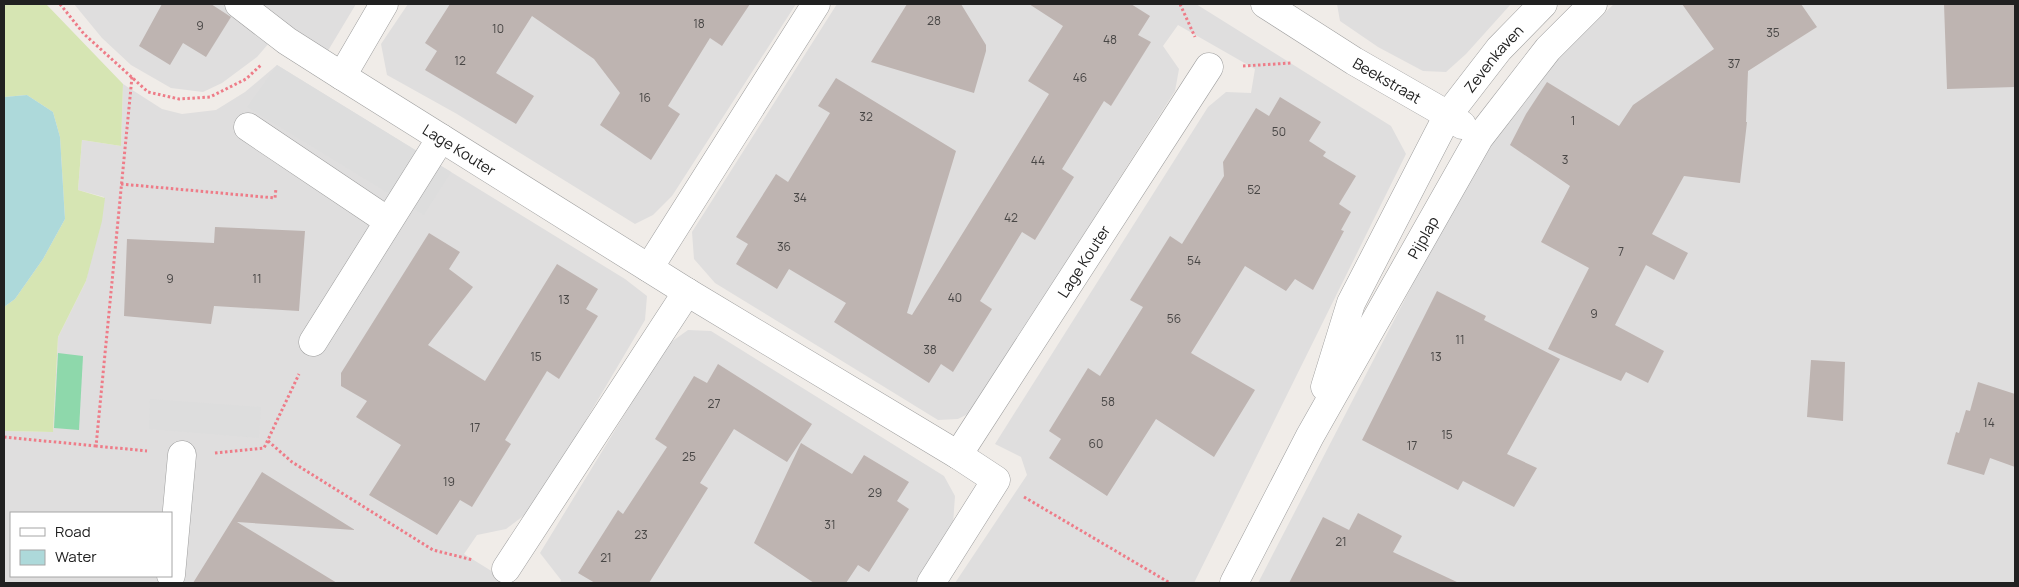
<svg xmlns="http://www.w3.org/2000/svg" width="2019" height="587" viewBox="0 0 2019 587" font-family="Manrope,sans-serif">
<rect width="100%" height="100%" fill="#f0ece8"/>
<path fill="#dfdede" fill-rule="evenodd" d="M74,4H356L326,54L281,29L257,57L222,83L203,92L171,88L131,65L102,38Z
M408,4H796L672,196L653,215L635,224L457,114L387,75L381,44Z
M837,4H1196L1391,126L1406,154L1194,583H955L1027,475L1021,457L995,444L1208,107L1226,92L1251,93L1255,69L1178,25L1163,46L1179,69L1175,91L970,413L958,419L938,420L715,283L694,259L692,232Z
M1337,4H1511L1466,54L1446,72L1423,71L1378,47L1340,21Z
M1614,4H2015V583H1258L1476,162L1561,54Z
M277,65L625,279L647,296L645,320L534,508L506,529L477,535L464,554L511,583H4V431L53,432L58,337L86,281L104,197L78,190L82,140L121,146L123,84L162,109L182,114L216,110L245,92ZM11,513H171V576H11Z
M688,330L711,331L944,476L955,496L953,524L916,583H560L561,580L540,553L667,345Z"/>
<path fill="#d6e5b3" d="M4,4H46L123,84L121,146L82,140L78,190L105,198L102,221L86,281L58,337L53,432L4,431V307L15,299L43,259L65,219L60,137L53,112L27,95L4,97Z"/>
<path fill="#8ed8ab" d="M58,353L83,356L79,430L54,428Z"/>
<path fill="#ddd" d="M277,65L451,172L424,215L247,107Z
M150,399L261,407L259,438L149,429Z"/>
<path fill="#add9da" d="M27,95L53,112L60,137L65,219L43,259L15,299L4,307V97Z"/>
<path fill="#beb4b1" d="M162,4H211L231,17L206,57L183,43L170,65L139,46Z
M450,4H750L722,46L710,38L668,106L680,114L651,160L600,125L620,93L594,59L532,16L496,73L534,96L516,124L425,70L437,51L425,43Z
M907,4H961L986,45V51L974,93L871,62Z
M1029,4H1131L1150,16L1138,35L1151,42L1111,106L1104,101L1062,169L1074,177L1035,240L1022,232L980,301L992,309L953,372L941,364L929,383L834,322L846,303L789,269L777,289L736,264L748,244L736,237L776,174L788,182L830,113L818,106L836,78L956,151L907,313L912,315L1049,94L1028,81L1063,26Z
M1682,4H1801L1817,27L1748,71L1746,122H1747L1740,183L1684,176L1652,234L1688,253L1674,280L1646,265L1615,325L1664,351L1648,383L1626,372L1621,381L1548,349L1589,268L1541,242L1570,186L1510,145L1526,114L1547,82L1619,126L1633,105L1714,49Z
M1944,4H2015V87L1947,89Z
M1280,97L1321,122L1309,141L1326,152L1323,156L1356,176L1339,204L1351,212L1341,230L1344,231L1313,290L1295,279L1286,291L1245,266L1191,353L1255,390L1214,457L1156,419L1107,496L1049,458L1061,439L1049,431L1088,368L1100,376L1143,307L1130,300L1170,236L1182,244L1224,176L1223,162L1256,108L1269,116Z
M215,227L305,231L299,311L214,306L211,324L124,316L127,239L214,243Z
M429,233L460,252L449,269L473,287L428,345L485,381L557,264L598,289L586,309L598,316L559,379L547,371L505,440L511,444L472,507L460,500L437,535L369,495L401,445L356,417L367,401L341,386V373Z
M1437,291L1486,316L1484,320L1560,359L1507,454L1537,468L1514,507L1463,481L1458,490L1362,440Z
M1811,360L1845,362L1843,421L1807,417Z
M718,364L812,424L787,462L734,429L700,483L708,488L649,583H595L578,573L618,510L623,514L667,447L655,439L694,376L707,383Z
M1978,382L2015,394V467L1990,458L1984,475L1947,464L1956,432L1959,433L1966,410L1970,411Z
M801,443L852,474L864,455L909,482L897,501L909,509L869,572L858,565L846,583H814L754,543Z
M262,472L355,530L237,522L337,583H193Z
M1358,513L1402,536L1393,552L1459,583H1289L1323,517L1349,530Z"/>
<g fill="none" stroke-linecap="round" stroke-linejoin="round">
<g stroke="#9e9e9e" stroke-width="29">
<g id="minor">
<path d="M239,4L287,41L342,76"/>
<path id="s1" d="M384,4L342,76L687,292L958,455L996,480L931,583"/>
<path id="s2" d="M1265,4L1354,61L1448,115L1462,125"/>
<path d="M248,127L388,221"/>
<path d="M649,268L816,4"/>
<path d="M313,342L441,138"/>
<path id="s3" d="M1325,387L1351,303L1448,115L1499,49L1543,4"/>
<path id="s4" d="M958,455L1209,67"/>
<path d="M506,569L687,292"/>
<path d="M171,575L182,455"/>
<path id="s5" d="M1234,583L1310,436L1479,138L1548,49L1593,4"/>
</g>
</g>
<path stroke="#ee7c88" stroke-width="3" stroke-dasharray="2.5 2.5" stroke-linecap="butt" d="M60,4L84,34L148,92L179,99L210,97L246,79L262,64
M1180,4L1195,37
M1243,66L1291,63
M132,77L96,446L147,451
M121,184L275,198L276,188
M4,437L96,446
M268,441L292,462L433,550L473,560
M215,453L264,448L299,374
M1024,497L1170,583"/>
<use href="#minor" stroke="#fff" stroke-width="28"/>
</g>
<g text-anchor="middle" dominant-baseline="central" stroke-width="4" stroke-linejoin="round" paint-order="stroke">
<g font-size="12" fill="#484645">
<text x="934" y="20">28</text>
<text x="699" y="23">18</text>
<text x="200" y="25">9</text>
<text x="498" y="28">10</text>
<text x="1773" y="32">35</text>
<text x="1110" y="39">48</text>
<text x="460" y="60">12</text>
<text x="1734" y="63">37</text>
<text x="1080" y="77">46</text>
<text x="645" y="97">16</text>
<text x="866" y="116">32</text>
<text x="1573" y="120">1</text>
<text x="1279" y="131">50</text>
<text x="1565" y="159">3</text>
<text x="1038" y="160">44</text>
<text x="1254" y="189">52</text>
<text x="800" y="197">34</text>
<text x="1011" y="217">42</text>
<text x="784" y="246">36</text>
<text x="1621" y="251">7</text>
<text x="1194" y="260">54</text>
<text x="170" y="278">9</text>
<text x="257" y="278">11</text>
<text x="955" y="297">40</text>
<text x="564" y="299">13</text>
<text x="1594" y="313">9</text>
<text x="1174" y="318">56</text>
<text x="1460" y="339">11</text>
<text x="930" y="349">38</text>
<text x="536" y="356">15</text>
<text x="1436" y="356">13</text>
<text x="1108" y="401">58</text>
<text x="714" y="403">27</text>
<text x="1989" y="422">14</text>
<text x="475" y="427">17</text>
<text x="1447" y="434">15</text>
<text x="1096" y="443">60</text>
<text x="1412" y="445">17</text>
<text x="689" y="456">25</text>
<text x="449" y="481">19</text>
<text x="875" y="492">29</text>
<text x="830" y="524">31</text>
<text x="641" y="534">23</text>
<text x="1341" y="541">21</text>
<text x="606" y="557">21</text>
</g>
<g font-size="15" fill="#212121" stroke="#fff">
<text stroke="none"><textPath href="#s3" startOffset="372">Zevenkaven</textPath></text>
<text stroke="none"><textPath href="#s2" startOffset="144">Beekstraat</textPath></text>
<text stroke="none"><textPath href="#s1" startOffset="222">Lage Kouter</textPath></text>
<text stroke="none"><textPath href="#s5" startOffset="394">Pijplap</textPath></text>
<text stroke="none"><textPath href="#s4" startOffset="231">Lage Kouter</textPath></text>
</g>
</g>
<rect width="2019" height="587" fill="none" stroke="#212121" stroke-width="10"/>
<rect x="10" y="512" width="162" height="65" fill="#ffffff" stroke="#a6a6a6"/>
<rect x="20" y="528" width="25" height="8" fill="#ffffff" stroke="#a6a6a6"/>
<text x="55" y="537" font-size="15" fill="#212121">Road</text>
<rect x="20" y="550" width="25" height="15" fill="#add9da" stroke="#a6a6a6"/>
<text x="55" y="562" font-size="15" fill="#212121">Water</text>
</svg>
